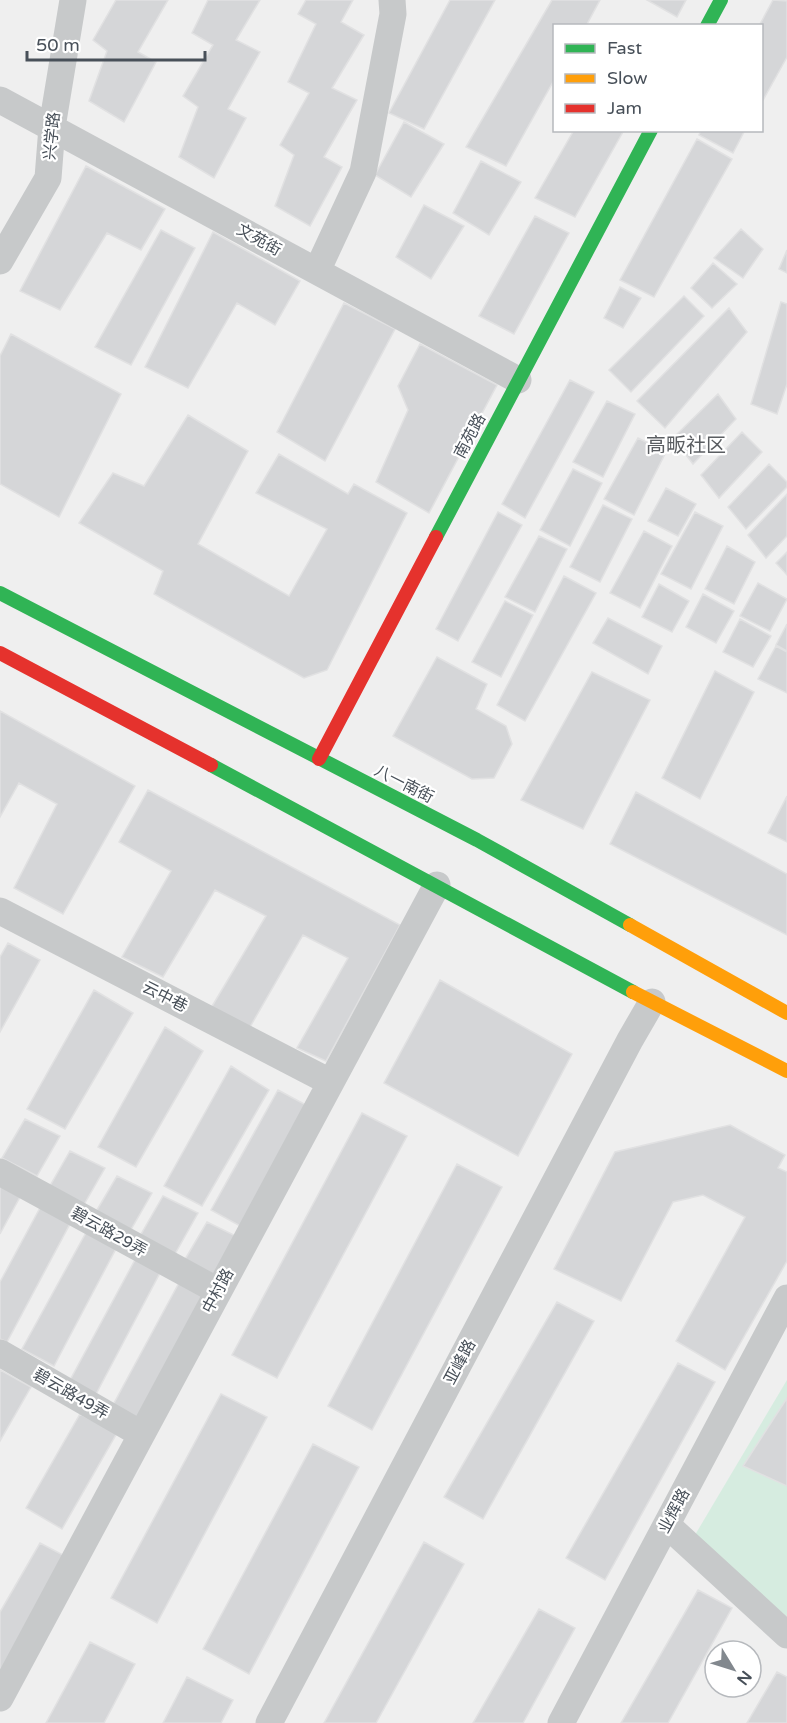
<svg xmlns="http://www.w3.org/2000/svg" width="787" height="1723" viewBox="0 0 787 1723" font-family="'Varela Round','Noto Sans SC',sans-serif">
<rect width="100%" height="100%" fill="#efefef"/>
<path fill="#d6ece0" d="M787,1380V1617L695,1535Z"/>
<path fill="#d5d6d8" stroke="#e1e1e2" stroke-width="1.5" d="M116,0H168L138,52L156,62L124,122L89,101L107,51L93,40Z
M208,0H260L236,40L260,52L228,109L246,118L214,178L179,157L198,107L183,96L213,45L192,33Z
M306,0H353L341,22L364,35L332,88L357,100L324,157L342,167L310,226L275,206L294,155L280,145L309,93L288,82L316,24L298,14Z
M450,0H495L424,129L389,113Z
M552,0H600L586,26H554V80L506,166L466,147Z
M647,0H686L677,17Z
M773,0L787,1V57L762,102V26H759Z
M404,122L444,144L411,197L375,175Z
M574,130H624L575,217L535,198Z
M701,130H745L733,153L699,135Z
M697,139L732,159L654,297L620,280Z
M481,161L521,182L489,235L453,213Z
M86,166L165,209L141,250L107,233L60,310L20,291Z
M424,205L464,226L431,279L396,257Z
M535,216L569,233L514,334L479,316Z
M741,229L763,249L743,278L714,258Z
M161,230L195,248L131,365L95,347Z
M213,232L300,281L275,325L237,303L188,388L145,367Z
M787,250V273L779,269Z
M713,263L737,284L712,308L691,288Z
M620,287L641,298L623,328L604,318Z
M684,296L704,316L631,392L609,370Z
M781,302L787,304V384L777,414L751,404Z
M344,303L395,329L325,461L277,432Z
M729,308L747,332L665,428L637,401Z
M11,334L121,394L59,517L0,484V356Z
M420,344L497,385L429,513L376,482L408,410L398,386Z
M570,380L594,392L525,518L502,504Z
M718,394L736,419L693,464L673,438Z
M607,401L635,414L603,477L573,462Z
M188,415L248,451L198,544L289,596L327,529L256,493L279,454L348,494L354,484L407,513L327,670L304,678L154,594L163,571L79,523L113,473L144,486Z
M742,432L762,452L719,498L701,475Z
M638,438L666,452L634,515L604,499Z
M769,464L787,482V487L746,529L728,507Z
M573,469L602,483L570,546L540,530Z
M666,488L696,504L678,536L648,521Z
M787,494V536L766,558L748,535Z
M603,505L632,519L600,582L570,567Z
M498,512L522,525L458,641L436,629Z
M695,512L723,526L691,589L661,574Z
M644,531L672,546L640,608L610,593Z
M539,536L567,549L535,612L505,597Z
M727,546L755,562L734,604L705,589Z
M787,552V575L776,563Z
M564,576L596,593L525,721L497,705Z
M758,583L787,599L770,631L740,616Z
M659,584L689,601L672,632L642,617Z
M703,594L734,611L716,643L686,627Z
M505,601L533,615L501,677L472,662Z
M608,618L662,646L648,674L593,643Z
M740,619L771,636L753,667L723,652Z
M787,624V651L776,645Z
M776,646L787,652V693L758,679Z
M437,657L487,684L476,709L506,726L512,744L494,778L472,779L393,736Z
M715,671L754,692L700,799L662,778Z
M592,672L650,700L583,829L521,800Z
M0,711L135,786L63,914L14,888L57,804L19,783L0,817Z
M148,790L400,925L326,1061L297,1048L348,958L303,935L250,1027L211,1008L266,916L215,890L163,977L122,957L171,871L119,842Z
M636,792L787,874V935L610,844Z
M787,796V842L768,833Z
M8,943L40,960L0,1032V957Z
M440,980L572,1054L518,1156L384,1083Z
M94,990L133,1013L65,1129L27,1109Z
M165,1027L203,1051L136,1167L98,1147Z
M231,1066L269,1090L202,1206L164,1186Z
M278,1090L308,1106L242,1227L211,1210Z
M362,1113L407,1136L277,1378L232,1355Z
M25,1119L60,1136L37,1176L2,1158Z
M730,1125L785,1155L778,1168L787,1172V1261L725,1370L676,1341L745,1217L703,1195L673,1202L621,1301L554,1269L615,1152Z
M70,1151L105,1168L82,1208L47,1191Z
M457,1164L502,1187L372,1430L328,1406Z
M117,1176L152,1193L129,1233L94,1215Z
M0,1186L20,1197L0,1234Z
M163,1196L198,1213L175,1254L140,1236Z
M41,1206L71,1222L7,1342L0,1339V1282Z
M207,1222L242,1239L218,1279L184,1261Z
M88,1229L118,1245L54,1366L22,1349Z
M136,1258L161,1271L95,1396L69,1382Z
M180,1281L205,1294L139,1419L113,1405Z
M557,1302L594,1321L483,1519L444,1497Z
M678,1363L715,1382L605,1580L566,1558Z
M0,1370L31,1387L0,1441Z
M221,1394L267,1417L157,1623L111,1598Z
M787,1398V1486L743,1466Z
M80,1414L117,1433L62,1529L26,1508Z
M313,1444L359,1467L249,1674L203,1649Z
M424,1542L464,1564L376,1723H324Z
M40,1543L65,1556L0,1675V1612Z
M698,1590L732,1608L668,1723H621Z
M539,1609L575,1628L523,1723H473Z
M90,1642L135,1664L104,1723H46Z
M777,1672L787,1677V1723H747Z
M187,1677L233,1700L221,1723H163Z"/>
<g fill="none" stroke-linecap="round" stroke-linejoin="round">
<path stroke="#c7c9ca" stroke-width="27" d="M0,100L518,380
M0,261L48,178L52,127L73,0
M317,271L363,172L393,14L392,0
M0,911L330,1082
M0,1172L218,1291
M0,1353L141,1434
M667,1525L787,1635
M0,1698L437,885
M269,1723L630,1040L652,1002
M561,1723L787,1298"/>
<path stroke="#30b455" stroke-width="14" d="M707,26L721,0
M436,537L651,130
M0,593L477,840L630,925
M211,765L633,992"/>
<path stroke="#ff9f0a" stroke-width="14" d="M630,925L787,1013
M633,992L787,1071"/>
<path stroke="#e5322d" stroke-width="14" d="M0,653L211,765
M319,759L436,537"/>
</g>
<g text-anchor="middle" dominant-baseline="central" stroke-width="4.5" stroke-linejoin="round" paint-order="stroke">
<g font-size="16" fill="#485059" stroke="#fff">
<text transform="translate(52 136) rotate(-84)">兴学路</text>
<text transform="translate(259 240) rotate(29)">文苑街</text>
<text transform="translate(470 436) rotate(-62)">南苑路</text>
<text transform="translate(404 784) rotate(27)">八一南街</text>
<text transform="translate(165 997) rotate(27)">云中巷</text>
<text transform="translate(109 1232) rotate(29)">碧云路29弄</text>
<text transform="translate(218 1291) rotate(-62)">中村路</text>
<text transform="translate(460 1362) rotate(-62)">亚峰路</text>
<text transform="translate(71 1394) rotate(30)">碧云路49弄</text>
<text transform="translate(674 1511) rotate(-62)">业辉路</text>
</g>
<g font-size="20" fill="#5b5e62" stroke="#fff">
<text x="686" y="446">高畈社区</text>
</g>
</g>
<rect x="553" y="24" width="210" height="108" fill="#ffffff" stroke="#b6b9bd" stroke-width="1.5"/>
<rect x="565" y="44" width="30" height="9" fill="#30b455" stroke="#b6b9bd" stroke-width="1.5"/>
<text x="607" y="54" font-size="18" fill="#485059">Fast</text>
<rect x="565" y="74" width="30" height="9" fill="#ff9f0a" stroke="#b6b9bd" stroke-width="1.5"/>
<text x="607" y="84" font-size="18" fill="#485059">Slow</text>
<rect x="565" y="104" width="30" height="9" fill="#e5322d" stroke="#b6b9bd" stroke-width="1.5"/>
<text x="607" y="114" font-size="18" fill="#485059">Jam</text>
<g transform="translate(733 1669) rotate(128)"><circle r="28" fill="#ffffff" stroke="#b6b9bd" stroke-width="1.5"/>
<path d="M0-4.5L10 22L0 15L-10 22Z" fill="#82888e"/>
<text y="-9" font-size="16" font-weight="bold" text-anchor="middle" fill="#485059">N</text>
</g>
<path d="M27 51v9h178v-9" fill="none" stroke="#485059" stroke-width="3"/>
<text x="36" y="51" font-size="18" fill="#485059" stroke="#ffffff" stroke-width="4.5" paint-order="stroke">50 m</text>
</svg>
